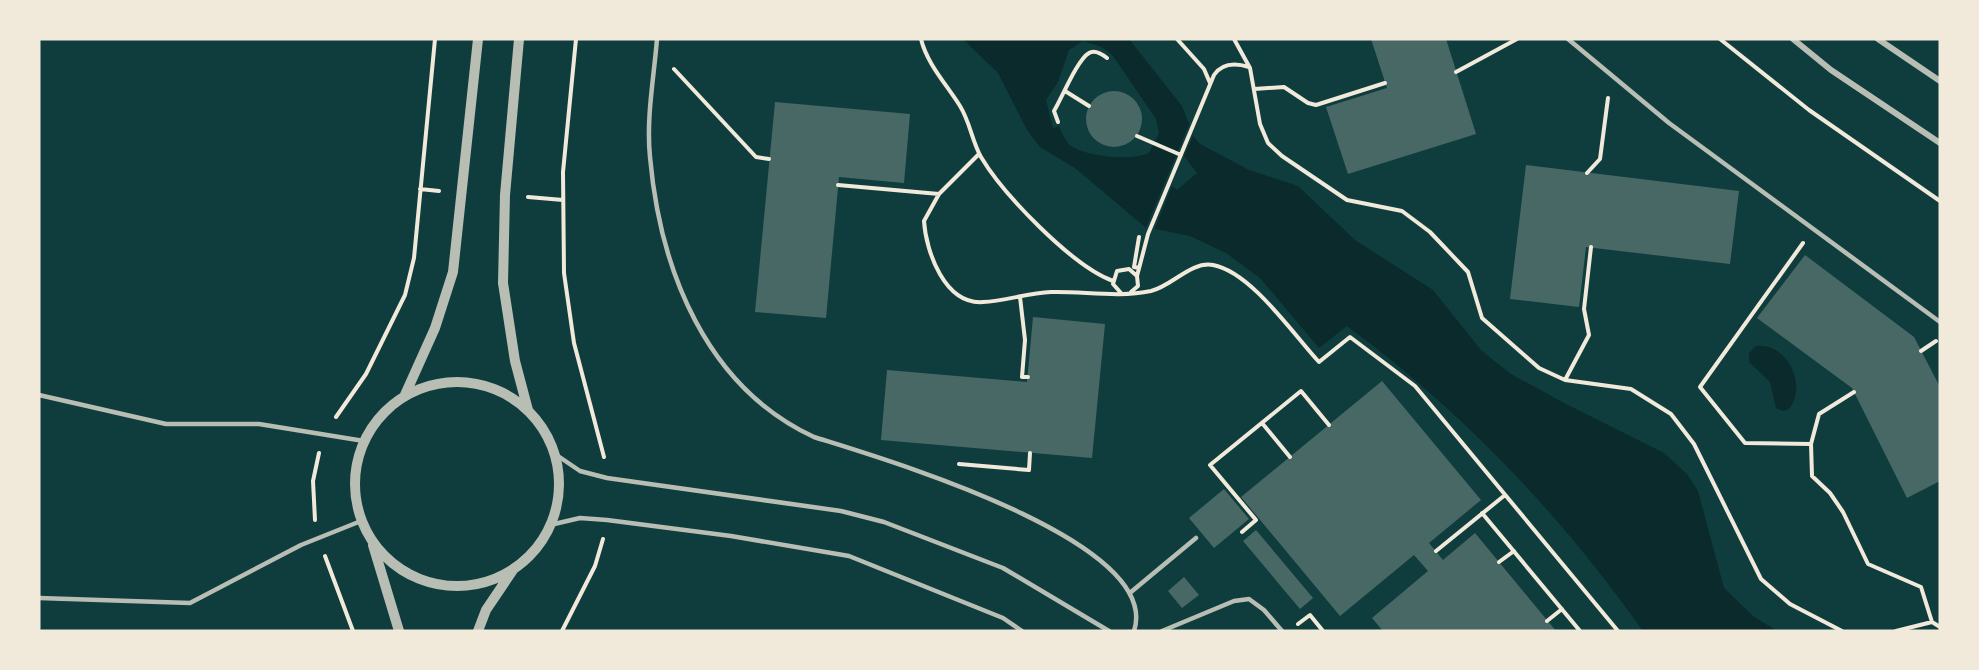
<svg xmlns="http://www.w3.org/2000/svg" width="1979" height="670" viewBox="0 0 1979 670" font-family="'Varela Round',sans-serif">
<rect width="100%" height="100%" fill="#0f3d3e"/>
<path fill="#0a2a2b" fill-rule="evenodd" d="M963,39H1129L1182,106L1194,137L1200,144L1249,170L1298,186L1355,240L1433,290L1481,350L1493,360L1511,374L1566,404L1664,453L1687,474L1698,491L1724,588L1753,616L1777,631H1643C1560,514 1462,411 1347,326L1319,348L1260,278L1226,253L1190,236L1145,227L1075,168L1040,147L1027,130L998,73ZM1083,41L1102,47L1113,56L1156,119L1159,133L1149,153C1131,161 1088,157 1071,146C1065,141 1062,133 1059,126L1053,128L1046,100L1058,82L1069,50Z
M1756,346C1787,342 1808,385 1789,409L1783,411L1776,408L1770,382L1749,362V353Z"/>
<path fill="#0f3d3e" d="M1191,120L1195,131L1184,156L1197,173L1177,190L1172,186L1153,233L1145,230Z"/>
<path fill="#486865" d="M1371,39H1446L1476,134L1348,174L1326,107L1387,88Z
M1086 119a28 28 0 1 1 56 0a28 28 0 1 1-56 0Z
M775,102L910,114L904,183L839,177L826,318L755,312Z
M1526,165L1739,191L1730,264L1586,247L1579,307L1510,299Z
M1805,255L1914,337L1940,387V481L1907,498L1852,388L1757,318Z
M1033,317L1105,324L1092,458L881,440L887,370L1027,382Z
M1382,381L1481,500L1429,543L1443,560L1475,533L1556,631H1383L1372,618L1428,571L1414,555L1340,616L1241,497Z
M1224,489L1249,519L1214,548L1189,518Z
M1256,530L1313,598L1300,609L1243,541Z
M1184,577L1199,595L1182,608L1168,591Z"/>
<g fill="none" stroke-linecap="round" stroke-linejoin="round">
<path stroke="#f1e9da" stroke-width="4" d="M576,39L563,172L564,273L574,343L604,457
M921,39C927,64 947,85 960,106C970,122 972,141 981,157C1003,194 1072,266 1113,281
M1177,39L1204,69L1210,83
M1234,39L1250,68L1260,124L1268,143L1282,156L1347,200L1402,211L1430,232L1468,272L1482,318L1539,368L1565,380L1631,389L1671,414L1694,444L1761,579L1790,604L1842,631
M1720,39L1809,110L1940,201
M674,69L756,157L769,159
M1456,72L1517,39
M1254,89L1284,87L1308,103L1316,105L1385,83
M1065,91L1089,106
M1058,122L1054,111C1062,98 1077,60 1089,53C1095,49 1102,54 1107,58
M1137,136L1181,155
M979,154L939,194L924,221C926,252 945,305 983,302C1005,301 1028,293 1051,292C1083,291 1118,298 1151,291C1172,286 1191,261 1213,265C1251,272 1293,334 1319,362L1350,337L1415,386L1618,631
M1587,173L1600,159L1608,98
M838,185L939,194
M420,189L439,191
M528,197L563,200
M1139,237L1134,267L1139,268
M1803,243L1700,387L1745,443L1811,444
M1131,292L1138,286L1137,276L1148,234L1214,75C1222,63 1236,63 1249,67
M1121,293L1113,284L1117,271L1129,269L1137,276
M1020,297L1025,340L1022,377H1028
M1921,351L1936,341
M1565,380L1589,335L1584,309L1591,247
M1854,392L1819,414L1811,444L1812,476L1830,493L1843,512L1868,564L1921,587L1932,622
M336,417L366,374L405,295L414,258L435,39
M1262,423L1290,457
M959,464L1029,470L1030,453
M1482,513L1580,631
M315,520L313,481L319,453
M1242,532L1256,520L1210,465L1301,391L1329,425
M1436,551L1505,495
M325,556L353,631
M1499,562L1514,551
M1547,621L1562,609
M1298,624L1310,615L1323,631
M562,631L595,566L603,539
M1896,631L1932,622L1940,627"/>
<path stroke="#b8beb3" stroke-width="4.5" d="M657,39C654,77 646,118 650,157C660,270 706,387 814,437C877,457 1164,540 1134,631
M1568,39L1669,123L1940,322
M39,395L166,424H259L364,441
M555,454L580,471L607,478L841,511L884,522L1003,568L1109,631
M550,525L580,518L607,520L731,536L849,556L1003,618L1022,631
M1131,592L1196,538
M39,598L190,603L301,545L361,521
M1162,631L1234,601L1249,599L1264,610L1282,631"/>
<path stroke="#b8beb3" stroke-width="6" d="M1793,39L1831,70L1940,143
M1878,39L1940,81"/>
<path stroke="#b8beb3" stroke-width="10" d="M519,39L505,195L503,283L515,361L528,410
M355 484a102 102 0 1 1 204 0a102 102 0 1 1-204 0Z
M404,397L435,328L453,272L478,39
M373,545L399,631
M478,631L486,610L513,570"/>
</g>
<rect width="1979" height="670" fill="none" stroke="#f1e9da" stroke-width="81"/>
</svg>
